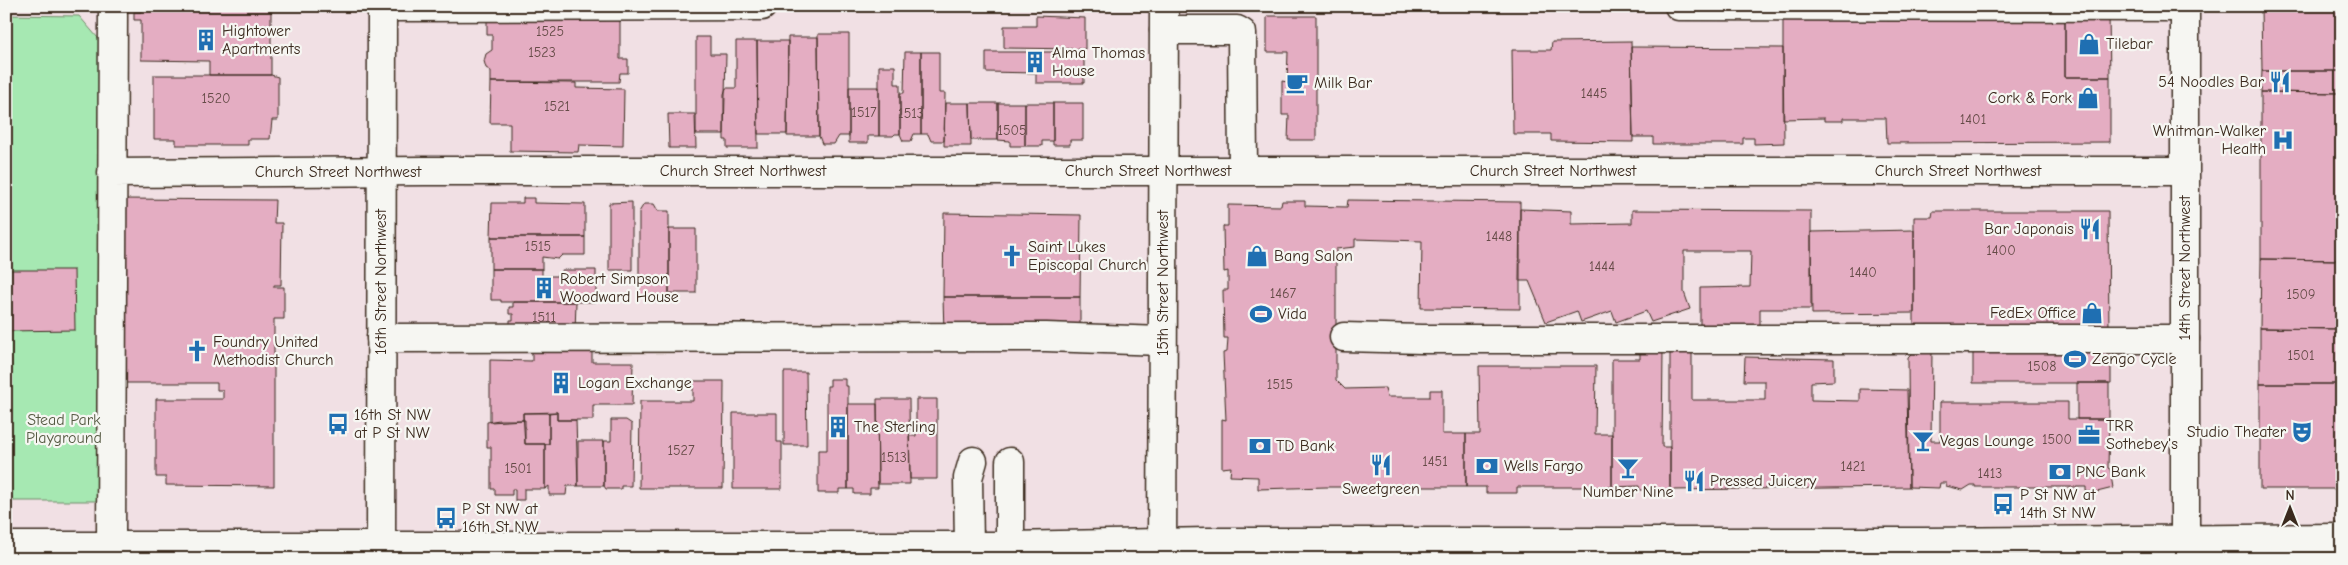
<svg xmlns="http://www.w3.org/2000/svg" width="2348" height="565" viewBox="0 0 2348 565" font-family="'Comic Neue',sans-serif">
<rect width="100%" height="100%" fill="#f1e0e4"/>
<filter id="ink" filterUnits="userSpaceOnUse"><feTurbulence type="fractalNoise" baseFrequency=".02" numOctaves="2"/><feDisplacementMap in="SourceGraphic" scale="10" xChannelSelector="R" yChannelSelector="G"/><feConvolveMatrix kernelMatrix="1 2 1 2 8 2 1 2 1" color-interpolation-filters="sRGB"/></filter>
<g filter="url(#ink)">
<path fill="#a6e8b2" stroke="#708968" d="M6,15L79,16L104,45V501H6Z"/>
<path fill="#e4adc2" stroke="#3b2a1e" d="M141,6H271V75H209V61L141,60V20H134V12H141Z
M2261,6H2342V71H2262Z
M1036,16L1085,18V49L1004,48V26H1036Z
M1267,16H1316V140H1288L1289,115H1282V81L1287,82L1288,52H1267Z
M2109,16L2110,77H2065V17Z
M504,17L620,18V59H628V73H620L619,82H491V71L486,68L484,61L486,54L492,50V35H487V21H504Z
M2065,17V77H2110V142L1887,143L1886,118H1843V121H1824V118L1783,119V18Z
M818,34H849V136H839L834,144H822L819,136Z
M696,37H710V54H726L724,134H696Z
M788,37H818L819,136H787Z
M736,41H757L758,148H727V140H724V94L726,88H736Z
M757,41H788L787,134H758Z
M1631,41L1633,142L1551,141V134H1513L1512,50H1551L1552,42Z
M1631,47L1783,48L1784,143L1754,144V138H1743V144H1653V137H1633Z
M905,52H921V134H914L911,141H903L900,134V93H904Z
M921,52H939V93H945L944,141H931L928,134H921Z
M986,52H1084V83H1036V73L986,72Z
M879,66H895V84H900V134H895L893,136H879Z
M2262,71H2342V93L2261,92Z
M154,75H271L278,77V120H272L270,139H248V145H176V139H154Z
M491,82L576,83V88L624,89L623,146L579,145L578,152L510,151V123H490Z
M849,87H879V136H868V143H849Z
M2261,92L2342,93V260L2261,259Z
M945,103H970L971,146H944Z
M970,103H998V140H971Z
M998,103H1025V146H1010V141L998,140Z
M1025,103H1053V141H1042V146H1025Z
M1053,103H1083V140H1070V145H1053Z
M668,114H695L696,148H669Z
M523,198H534V203L585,204V237H491L492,203H523Z
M121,199L275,200L274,223H282L281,285H274V287H284V319H274V486L166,485V477H156V399H223V390H217V383H120Z
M1348,200L1520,202V309L1421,308L1422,241L1355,239V247L1336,249V380L1345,389L1385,388L1387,397H1430V390H1442V434H1466V487H1326L1258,489V477L1230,476L1231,467L1222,468V419L1226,420L1223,353L1227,352L1228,338H1224L1223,290H1228V271L1224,272L1223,226H1228V205L1281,206L1282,201H1305V206L1347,207Z
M632,202V270H609V203Z
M644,204H654L658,211H669V296H639V212Z
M1520,209L1571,211V224L1632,223V210L1811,211V309H1760V328H1700V288L1750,287L1751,251H1684V292L1690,309L1651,322L1646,311L1616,322L1612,311L1581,322L1577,311L1546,322L1529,281H1519Z
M1933,211H2108L2109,334L1914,335V217H1932Z
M944,213L1081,215L1080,297H943Z
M669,229H696V293H669Z
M1914,230V313L1812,314L1811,232Z
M491,237H585V255H562L558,259L542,257V269H491Z
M2261,259L2342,260V329L2260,328Z
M491,269H542V276H562V270H596V302H501V300H491Z
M6,270H74L75,330L6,331Z
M943,297H1080V334L944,333Z
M513,302H576L575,332L510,327V320H513V314H509V307H513Z
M2260,328L2342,329V384H2260Z
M532,348H592V362H633L632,405H593V420H557V412L523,413V420L490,422V360L532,361Z
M1640,349H1663L1662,447H1670V490H1640L1639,486L1612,487V359H1640Z
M1670,349H1692V400H1765V381H1744L1745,357L1834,359V381L1811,382V400L1860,401V389L1907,390L1909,487L1670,490Z
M1973,349H2111V383H1973Z
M1921,350H1932L1931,441H1940V402H2068V419H2109L2108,468L2110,469L2113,488L2093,493L2086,491V487H1975V485H1971L1963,490L1946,486V483H1940L1939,488L1909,487L1908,357L1911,354H1920Z
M1479,366H1596L1595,434H1612V487H1517V493H1486V487H1466V434H1480Z
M784,372H806L807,445H784Z
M830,379H845V386H848V489H839V493H818V450H827V386H830Z
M693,381H724L723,488H639L640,401H693Z
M2077,383H2109V419H2077Z
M2260,384H2342V489H2260Z
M877,399H909L910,484H878Z
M916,399H937V479H910L909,436H916Z
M848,404H877L878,488H870V494H854V489H848Z
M557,412V420H576L578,486H567L566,495H549V486L545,489V444H549V413Z
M523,413H549V444H525Z
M733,413H777V442H782V489H733Z
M499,420H525V444H545V489H524V500H515V489H512V495H495V489H491V447H487V422Z
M611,420H626L632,424L631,486H621V489H606L604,486V441H611Z
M578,441H604V486H578Z"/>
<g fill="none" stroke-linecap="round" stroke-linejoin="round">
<g stroke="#3b2a1e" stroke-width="31">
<path id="minor" d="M1679,6L2185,7
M382,7L762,6
M1164,30H1237L1242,33L1243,171
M112,173L425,171H2184
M1344,337L1422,339H2185
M381,338L1046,337L1162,341
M111,545L113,6
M969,546L968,478L973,461
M1010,546V462"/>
</g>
<g stroke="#3b2a1e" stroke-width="31">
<path id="major" d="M2185,6V557
M6,546H1010L1208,542H1923L2342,538
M381,559L382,6
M1162,559L1164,6"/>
</g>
<use href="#minor" stroke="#f6f6f2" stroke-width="28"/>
<use href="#major" stroke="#f6f6f2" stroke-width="28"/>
</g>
</g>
<defs>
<g id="building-bare" transform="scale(1.725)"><path d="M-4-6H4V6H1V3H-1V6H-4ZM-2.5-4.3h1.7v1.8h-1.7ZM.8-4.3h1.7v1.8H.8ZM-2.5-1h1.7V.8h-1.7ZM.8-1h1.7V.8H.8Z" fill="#1f6fb2" stroke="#f6f6f2" stroke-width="2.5" paint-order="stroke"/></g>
<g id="shop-bare" transform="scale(1.725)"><path d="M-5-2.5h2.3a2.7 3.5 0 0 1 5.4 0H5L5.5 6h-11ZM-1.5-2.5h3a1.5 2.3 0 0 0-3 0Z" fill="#1f6fb2" stroke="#f6f6f2" stroke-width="2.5" paint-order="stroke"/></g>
<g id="restaurant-bare" transform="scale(1.725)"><path d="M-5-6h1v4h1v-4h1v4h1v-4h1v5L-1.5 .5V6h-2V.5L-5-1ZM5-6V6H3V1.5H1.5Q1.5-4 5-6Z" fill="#1f6fb2" stroke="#f6f6f2" stroke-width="2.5" paint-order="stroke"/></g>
<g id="cafe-bare" transform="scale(1.725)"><path d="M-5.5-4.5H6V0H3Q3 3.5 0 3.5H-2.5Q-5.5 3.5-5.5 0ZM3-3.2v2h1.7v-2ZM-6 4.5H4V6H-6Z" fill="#1f6fb2" stroke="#f6f6f2" stroke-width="2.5" paint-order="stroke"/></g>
<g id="hospital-bare" transform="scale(1.725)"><path d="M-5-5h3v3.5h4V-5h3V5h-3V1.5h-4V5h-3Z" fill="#1f6fb2" stroke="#f6f6f2" stroke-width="2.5" paint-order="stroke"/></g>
<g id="church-bare" transform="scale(1.725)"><path d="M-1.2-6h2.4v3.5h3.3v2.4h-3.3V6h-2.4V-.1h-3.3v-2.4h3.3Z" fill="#1f6fb2" stroke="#f6f6f2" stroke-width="2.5" paint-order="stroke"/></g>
<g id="stadium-bare" transform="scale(1.725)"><path d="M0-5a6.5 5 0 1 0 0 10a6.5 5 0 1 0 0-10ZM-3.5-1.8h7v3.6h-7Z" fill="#1f6fb2" stroke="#f6f6f2" stroke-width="2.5" paint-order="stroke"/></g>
<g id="bus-bare" transform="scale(1.725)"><path d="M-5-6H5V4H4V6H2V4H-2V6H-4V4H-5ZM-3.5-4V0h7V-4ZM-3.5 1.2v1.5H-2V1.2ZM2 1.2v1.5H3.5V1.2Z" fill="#1f6fb2" stroke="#f6f6f2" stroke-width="2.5" paint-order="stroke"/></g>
<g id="theatre-bare" transform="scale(1.725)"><path d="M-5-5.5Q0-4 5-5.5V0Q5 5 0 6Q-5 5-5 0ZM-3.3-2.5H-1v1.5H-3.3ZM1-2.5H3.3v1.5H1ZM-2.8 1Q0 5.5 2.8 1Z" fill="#1f6fb2" stroke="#f6f6f2" stroke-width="2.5" paint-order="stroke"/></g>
<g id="office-bare" transform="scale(1.725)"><path d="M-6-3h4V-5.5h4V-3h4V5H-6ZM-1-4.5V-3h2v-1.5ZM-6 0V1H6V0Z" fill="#1f6fb2" stroke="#f6f6f2" stroke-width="2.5" paint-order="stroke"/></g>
<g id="bar-bare" transform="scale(1.725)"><path d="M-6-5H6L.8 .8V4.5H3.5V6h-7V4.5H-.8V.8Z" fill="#1f6fb2" stroke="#f6f6f2" stroke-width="2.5" paint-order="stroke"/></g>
<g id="bank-bare" transform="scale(1.725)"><path d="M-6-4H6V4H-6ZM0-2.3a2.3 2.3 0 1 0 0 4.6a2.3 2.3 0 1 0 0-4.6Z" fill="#1f6fb2" stroke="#f6f6f2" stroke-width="2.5" paint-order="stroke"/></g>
</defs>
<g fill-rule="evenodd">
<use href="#building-bare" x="206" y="40"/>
<use href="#shop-bare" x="2089" y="44"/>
<use href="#building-bare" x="1035" y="62"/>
<use href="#restaurant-bare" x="2280" y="82"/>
<use href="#cafe-bare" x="1297" y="83"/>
<use href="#shop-bare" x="2088" y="98"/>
<use href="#hospital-bare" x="2283" y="140"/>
<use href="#restaurant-bare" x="2090" y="229"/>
<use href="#church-bare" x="1012" y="256"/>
<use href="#shop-bare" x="1257" y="256"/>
<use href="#building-bare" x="544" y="288"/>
<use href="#shop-bare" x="2092" y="313"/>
<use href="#stadium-bare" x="1261" y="314"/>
<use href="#church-bare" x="197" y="351"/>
<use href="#stadium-bare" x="2075" y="359"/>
<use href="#building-bare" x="561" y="383"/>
<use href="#bus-bare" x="338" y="424"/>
<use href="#building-bare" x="838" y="427"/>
<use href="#theatre-bare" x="2302" y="432"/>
<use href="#office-bare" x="2089" y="435"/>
<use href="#bar-bare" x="1923" y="441"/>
<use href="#bank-bare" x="1260" y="446"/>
<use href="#restaurant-bare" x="1381" y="465"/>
<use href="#bank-bare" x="1487" y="466"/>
<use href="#bar-bare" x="1628" y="468"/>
<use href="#bank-bare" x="2060" y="472"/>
<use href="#restaurant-bare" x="1694" y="481"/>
<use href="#bus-bare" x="2003" y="504"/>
<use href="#bus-bare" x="446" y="518"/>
</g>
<g text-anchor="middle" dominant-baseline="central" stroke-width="4.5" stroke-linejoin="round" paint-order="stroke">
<g font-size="14" fill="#654b47">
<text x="550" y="31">1525</text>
<text x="542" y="52">1523</text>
<text x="1594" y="93">1445</text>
<text x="216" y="98">1520</text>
<text x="557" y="106">1521</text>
<text x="864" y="112">1517</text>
<text x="911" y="113">1513</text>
<text x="1973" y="119">1401</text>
<text x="1012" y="130">1505</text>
<text x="1499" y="236">1448</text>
<text x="538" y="246">1515</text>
<text x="2001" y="250">1400</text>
<text x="1602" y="266">1444</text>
<text x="1863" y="272">1440</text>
<text x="1283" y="293">1467</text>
<text x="2301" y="294">1509</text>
<text x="544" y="317">1511</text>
<text x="2301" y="355">1501</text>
<text x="2042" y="366">1508</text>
<text x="1280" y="384">1515</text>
<text x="2057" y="439">1500</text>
<text x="681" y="450">1527</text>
<text x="894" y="457">1513</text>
<text x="1435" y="461">1451</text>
<text x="1853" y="466">1421</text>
<text x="518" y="468">1501</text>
<text x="1990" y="473">1413</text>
</g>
<g font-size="16" fill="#3b2a1e" stroke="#f6f6f2" text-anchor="start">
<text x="222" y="31">Hightower<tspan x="222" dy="18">Apartments</tspan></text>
<text x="2106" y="44">Tilebar</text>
<text x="1052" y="53">Alma Thomas<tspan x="1052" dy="18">House</tspan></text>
<text x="2264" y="82" text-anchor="end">54 Noodles Bar</text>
<text x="1314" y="83">Milk Bar</text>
<text x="2072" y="98" text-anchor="end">Cork &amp; Fork</text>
<text x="2266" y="131" text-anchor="end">Whitman-Walker<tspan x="2266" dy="18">Health</tspan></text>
<text x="2074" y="229" text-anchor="end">Bar Japonais</text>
<text x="1028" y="247">Saint Lukes<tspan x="1028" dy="18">Episcopal Church</tspan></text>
<text x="1274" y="256">Bang Salon</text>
<text x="560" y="279">Robert Simpson<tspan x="560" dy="18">Woodward House</tspan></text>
<text x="2076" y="313" text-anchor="end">FedEx Office</text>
<text x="1278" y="314">Vida</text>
<text x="213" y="342">Foundry United<tspan x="213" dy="18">Methodist Church</tspan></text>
<text x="2092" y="359">Zengo Cycle</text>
<text x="578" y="383">Logan Exchange</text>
<text x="354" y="415">16th St NW<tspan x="354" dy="18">at P St NW</tspan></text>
<text x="2106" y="426">TRR<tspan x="2106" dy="18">Sothebey's</tspan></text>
<text x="854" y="427">The Sterling</text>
<text x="2286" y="432" text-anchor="end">Studio Theater</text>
<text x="1940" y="441">Vegas Lounge</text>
<text x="1276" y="446">TD Bank</text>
<text x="1504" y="466">Wells Fargo</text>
<text x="2076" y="472">PNC Bank</text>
<text x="1710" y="481">Pressed Juicery</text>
<text x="1381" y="489" text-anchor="middle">Sweetgreen</text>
<text x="1628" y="492" text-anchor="middle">Number Nine</text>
<text x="2020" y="495">P St NW at<tspan x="2020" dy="18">14th St NW</tspan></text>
<text x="462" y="509">P St NW at<tspan x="462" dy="18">16th St NW</tspan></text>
</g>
<g font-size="16" fill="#3b2a1e" stroke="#f6f6f2">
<text x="743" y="171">Church Street Northwest</text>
<text x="1148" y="171">Church Street Northwest</text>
<text x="1553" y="171">Church Street Northwest</text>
<text x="1958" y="171">Church Street Northwest</text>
<text x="338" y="172">Church Street Northwest</text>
<text transform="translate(2185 268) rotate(-90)">14th Street Northwest</text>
<text transform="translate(381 282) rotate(-90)">16th Street Northwest</text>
<text transform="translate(1163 283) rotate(-90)">15th Street Northwest</text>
</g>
<g font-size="16" fill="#565a43" stroke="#f6f6f2">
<text x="64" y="420">Stead Park<tspan x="64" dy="18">Playground</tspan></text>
</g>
</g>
<rect width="2348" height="565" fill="none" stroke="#f6f6f2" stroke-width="25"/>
<rect x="12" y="12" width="2323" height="540" fill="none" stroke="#3b2a1e" stroke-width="2" filter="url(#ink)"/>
<g transform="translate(2290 508)" stroke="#f6f6f2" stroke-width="4" paint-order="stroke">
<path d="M0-4L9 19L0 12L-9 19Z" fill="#3b2a1e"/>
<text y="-8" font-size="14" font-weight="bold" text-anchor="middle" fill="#3b2a1e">N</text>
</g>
</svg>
